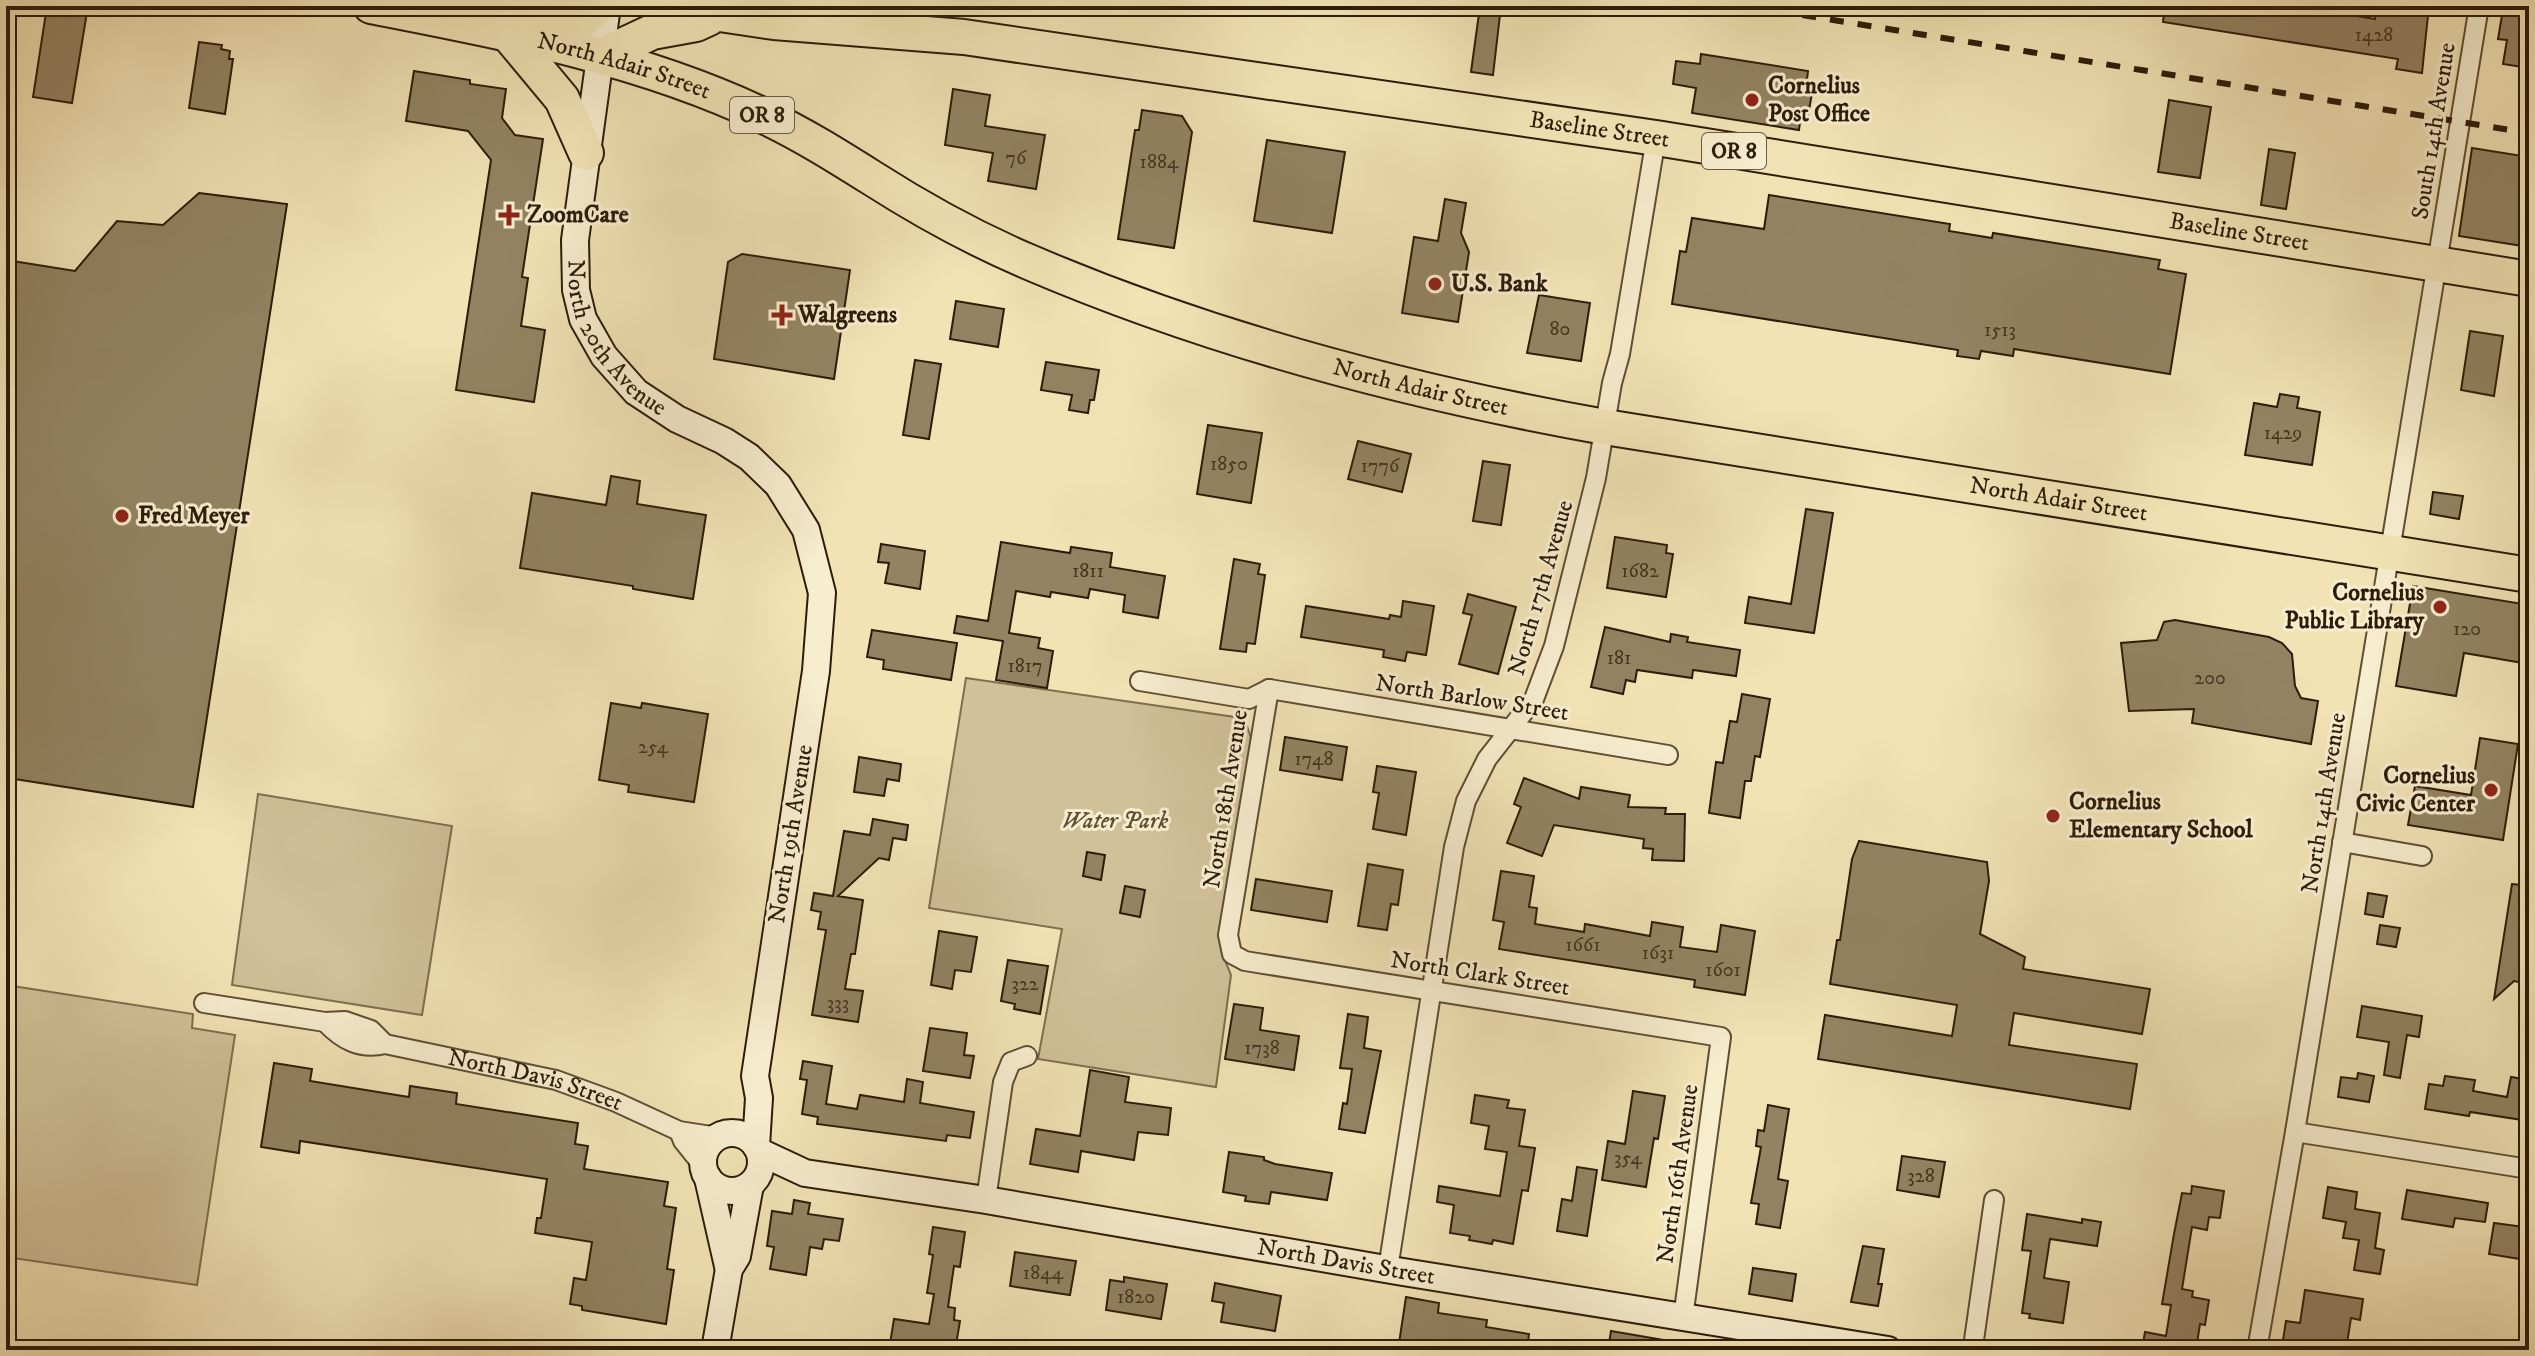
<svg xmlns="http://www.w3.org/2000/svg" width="2535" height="1356" viewBox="0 0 2535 1356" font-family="'IM FELL DW Pica',serif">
<rect width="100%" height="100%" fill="#f2e3b5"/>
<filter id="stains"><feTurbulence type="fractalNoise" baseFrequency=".0025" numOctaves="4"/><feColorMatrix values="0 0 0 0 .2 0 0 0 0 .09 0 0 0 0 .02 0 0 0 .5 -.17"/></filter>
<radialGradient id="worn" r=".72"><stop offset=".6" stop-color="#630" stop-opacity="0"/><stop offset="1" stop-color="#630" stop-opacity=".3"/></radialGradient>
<path fill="#d1c198" stroke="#7f6e50" stroke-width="2" d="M966,678L1235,717L1247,726L1252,741L1220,936L1224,958L1231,975L1216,1087L1038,1059L1062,929L929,908Z
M258,794L452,826L422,1015L232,985Z
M6,985L193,1014L192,1028L235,1035L197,1285L6,1257Z"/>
<path fill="#938362" stroke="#2d1c09" stroke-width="2" d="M47,6H88L72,103L33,97Z
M1480,6H1501L1493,75L1471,72Z
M2165,6H2334L2333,12L2375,19L2377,8L2428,15L2422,73L2396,69L2398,59L2163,22Z
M2503,9L2529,13V68L2503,64L2507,40L2498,39Z
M199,42L222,45L221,49L230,51L229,59H233L225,114L189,108Z
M1701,54L1808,71L1806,87L1813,88L1808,115L1801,114L1799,130L1692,113L1696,88L1673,84L1676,61L1700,64Z
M414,71L470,80V84L506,89L502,118L515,135L543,139L522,277L528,278L521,326L545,330L534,402L456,390L491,160L468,131L406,121Z
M953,89L990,95L985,126L1045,135L1036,189L988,181L993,153L945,145Z
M2169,100L2211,107L2200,178L2158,172Z
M1142,110L1182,116L1192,132L1174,248L1118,239L1135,130H1139Z
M1267,140L1345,152L1332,233L1254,221Z
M2472,148L2529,157V247L2459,236Z
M2269,149L2295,153L2286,209L2261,205Z
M199,193L287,204L193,807L15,779L6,761V260L75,271L117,221L163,225Z
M1769,195L1950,224L1949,231L1992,238L1993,233L2160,260L2158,269L2186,274L2170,374L2014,349L2013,356L1981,351L1979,359L1957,356L1958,350L1672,304L1680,251L1686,252L1692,218L1764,229Z
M1445,199L1466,203L1461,233L1469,252L1458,322L1402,313L1414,237L1438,241Z
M742,254L850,270L834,379L714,359L728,262Z
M1539,295L1590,303L1581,361L1527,353Z
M956,301L1004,309L998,347L950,339Z
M2470,331L2503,336L2494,396L2461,390Z
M915,360L941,364L929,439L903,435Z
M1046,362L1099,370L1094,400H1090L1088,413L1069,410L1072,395L1041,390Z
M2280,394L2299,397L2297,408L2320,412L2312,465L2245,455L2254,403L2277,407Z
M1208,425L1262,433L1251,503L1197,494Z
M1358,441L1411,454L1402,492L1348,479Z
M1483,461L1510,465L1501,525L1473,521Z
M611,476L640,481L637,504L706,515L693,599L633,589V586L520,568L532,493L606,505Z
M2433,492L2463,496L2459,519L2430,514Z
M1806,509L1833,513L1814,633L1745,623L1749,597L1791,604Z
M1615,537L1667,545L1666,553L1673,554L1666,597L1607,588Z
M1001,542L1070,553L1071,547L1112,553L1110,567L1165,576L1158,618L1123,612L1125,595L1090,589L1088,598L1051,592L1050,597L1016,591L1009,633L1040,638L1038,648L1053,651L1047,688L996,680L1003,641L954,633L957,616L988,621Z
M881,544L925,551L920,589L885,583L889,563L878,562Z
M1234,559L1260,564L1258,574L1265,575L1255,644L1247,643L1246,652L1220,649Z
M2413,586L2529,605V664L2464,653L2456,696L2396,686Z
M1468,594L1516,607L1498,674L1459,664L1472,615L1463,613Z
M1403,601L1434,606L1426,655L1407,652L1405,661L1383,657L1384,650L1301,637L1306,606L1389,619L1390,615L1401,617Z
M2175,620L2269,637L2282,643L2292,654L2295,686L2301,698L2318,701L2311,744L2192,723L2194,709L2129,711L2121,643L2157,640L2164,622Z
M1605,627L1670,642L1671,634L1688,637L1687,642L1740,650L1736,676L1693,670L1692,678L1637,670L1635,682L1626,680L1623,694L1591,687Z
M872,630L957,643L951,680L883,669L884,660L867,657Z
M1742,694L1770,699L1760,757L1755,756L1751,781H1745L1740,818L1709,813L1716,762L1723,763L1730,721L1737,722Z
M611,703L641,708L642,703L708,714L694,802L628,792L629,785L599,780Z
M1285,737L1347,747L1342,780L1280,770Z
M2480,738L2518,744L2503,840L2408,825L2415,786L2471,795Z
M859,757L901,764L899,781L887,779L884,796L854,792Z
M1377,766L1416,772L1406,835L1373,829L1379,793L1373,792Z
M1524,778L1579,799L1581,787L1630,795L1628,807L1666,808L1665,814H1685L1684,861L1652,860L1653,849L1643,848L1644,839L1554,825L1542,856L1507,843L1521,807L1514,804Z
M873,819L908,825L906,840L893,838L889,860L879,858L838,896L863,900L855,954H851L845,989L863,991L858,1022L812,1015L826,930L818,929L821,912L811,910L814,893L833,896L844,831L870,835Z
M1859,841L1987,862L1989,881L1980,934L2025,957L2023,969L2150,989L2142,1034L2014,1013L2009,1045L2137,1064L2130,1109L1818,1059L1825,1015L1952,1036L1957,1005L1830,984L1837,940H1840L1852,859Z
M1087,852L1105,855L1101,880L1083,876Z
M1368,864L1403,870L1398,905L1391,904L1387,930L1358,926Z
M1501,871L1534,876L1529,907L1537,908L1535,924L1584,932L1585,924L1650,936L1652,922L1683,927L1680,947L1717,952L1721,925L1755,931L1745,995L1694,987L1695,980L1499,949L1504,922L1493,920Z
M1256,879L1332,891L1327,922L1251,910Z
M2512,884L2529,886V984L2514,981L2494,999Z
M1125,886L1145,890L1140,917L1120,913Z
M2368,893L2387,896L2383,917L2365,914Z
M2380,925L2400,928L2396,947L2377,944Z
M939,931L977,937L971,972L955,970L952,989L931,985Z
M1008,960L1048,966L1040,1014L1014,1009L1015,1004L1001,1001Z
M1234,1004L1263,1008L1260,1030L1299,1036L1294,1070L1225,1059Z
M2362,1006L2422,1016L2419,1037L2407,1035L2400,1078L2384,1075L2389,1042L2357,1037Z
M1348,1014L1368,1017L1364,1048L1381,1051L1365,1133L1339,1129L1343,1103L1347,1104L1352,1069L1340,1068Z
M930,1028L967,1033L964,1055L974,1056L970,1078L923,1071Z
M803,1061L832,1066L826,1104L857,1109L860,1095L904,1102L907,1079L923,1082L920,1103L974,1112L970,1138L947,1135L946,1141L817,1124L818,1117L802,1114L807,1080L800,1079Z
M274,1063L312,1069L310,1081L409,1097L410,1086L457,1093L456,1104L578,1123L575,1144L588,1146L584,1169L668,1182L664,1206L676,1208L667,1269L674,1270L666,1324L582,1310V1306L570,1304L574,1278L586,1280L592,1242L535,1233L537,1218H541L547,1179L300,1141L299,1153L261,1147Z
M1090,1070L1129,1077L1125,1102L1171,1108L1168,1135L1138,1132L1134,1160L1081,1151L1078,1172L1030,1164L1036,1129L1080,1136Z
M2358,1073L2374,1076L2369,1102L2338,1097L2341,1077L2357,1079Z
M2445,1076L2475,1080L2473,1091L2507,1097L2511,1077L2529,1080V1121L2470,1112L2469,1116L2425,1109L2429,1084L2443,1086Z
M1633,1091L1665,1096L1658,1139L1654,1138L1646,1187L1602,1180L1608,1141L1625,1144Z
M1475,1095L1509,1100L1507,1108L1525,1110L1519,1146L1535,1148L1528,1191L1522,1190L1513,1244L1493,1240L1492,1244L1469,1240L1470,1236L1450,1233L1454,1205L1437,1202L1439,1186L1500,1196L1507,1152L1485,1149L1489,1126L1471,1123Z
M1768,1105L1789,1109L1778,1179L1788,1181L1780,1228L1756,1224L1759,1204L1751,1203L1761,1147L1756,1146L1758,1130L1764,1131Z
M1229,1152L1264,1157V1160L1275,1164L1332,1173L1327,1200L1271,1192L1269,1204L1245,1201L1246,1196L1223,1192Z
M1902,1156L1945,1162L1939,1197L1897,1190Z
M1577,1167L1597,1170L1587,1236L1557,1231L1562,1199L1572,1201Z
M2192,1186L2224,1191L2220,1218L2209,1217L2207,1230L2192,1227L2182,1289L2193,1291L2192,1297L2209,1300L2205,1325L2200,1324L2196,1350H2142L2145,1332L2166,1336L2171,1305L2162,1304L2174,1234L2182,1193L2191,1194Z
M2328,1187L2357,1192L2355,1209L2380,1213L2375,1248L2384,1250L2380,1274L2354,1270L2359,1240L2343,1238L2346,1222L2323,1218Z
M2407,1190L2488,1203L2485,1222L2455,1218L2453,1227L2402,1219Z
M794,1200L810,1203L808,1214L843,1219L839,1241L824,1239L822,1249L810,1247L806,1275L770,1269L774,1247L767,1246L772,1211L792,1214Z
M2027,1214L2082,1223V1219L2101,1222L2097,1246L2050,1239L2044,1278L2069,1282L2063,1323L2029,1318L2030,1314L2022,1313L2031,1251L2022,1250Z
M2494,1223L2525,1227L2520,1259L2489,1254Z
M933,1227L965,1232L960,1267L954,1266L948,1307L955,1308L954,1320L960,1321L956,1345L947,1344L946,1350H889L894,1319L929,1324L934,1294L927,1293L933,1255L929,1254Z
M1863,1246L1884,1249L1878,1284H1882L1878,1306L1851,1302Z
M1015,1252L1076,1261L1070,1295L1010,1286Z
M1753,1268L1796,1274L1792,1301L1749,1294Z
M1124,1277L1167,1284L1161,1319L1106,1310L1110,1280L1124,1282Z
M1215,1283L1281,1296L1275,1331L1221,1322L1224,1303L1212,1301Z
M2305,1290L2363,1299L2360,1320L2351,1318L2346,1350H2295L2296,1342L2283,1340L2286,1321L2300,1323Z
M1406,1297L1439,1303L1438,1313L1487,1320L1486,1327L1529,1334L1527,1350H1474L1433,1343L1432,1350H1398Z
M1611,1331L1670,1341L1669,1350H1608Z"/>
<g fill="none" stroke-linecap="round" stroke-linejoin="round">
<g stroke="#5e4e34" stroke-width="22">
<g id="street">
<path d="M1140,681L1249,699L1269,689"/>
<path d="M1269,689L1228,935L1232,954L1245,961L1721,1037L1683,1318"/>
<path d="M1269,689L1668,755"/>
<path d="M2342,842L2422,856"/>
<path d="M204,1003L325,1022L345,1021L371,1030L385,1044"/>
<path id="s1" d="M325,1022C342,1040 360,1050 385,1044L556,1080L616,1102L679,1131L718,1137"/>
<path d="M679,1131L683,1141L703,1166"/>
<path d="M2295,1132L2529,1169"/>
<path d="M986,1200L1003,1082L1011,1062L1027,1056"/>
<path d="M1388,1269L1454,847L1466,801L1487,759L1534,699L1554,646L1596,478L1612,383L1620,354L1656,138"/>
<path d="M1977,1350L1974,1340L1994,1200"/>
<path d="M2257,1350L2295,1132L2479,6"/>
</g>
</g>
<g stroke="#2d1c09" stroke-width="30">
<g id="secondary">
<path id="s2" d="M607,6L575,240L576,290L583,319L604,356L636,392L677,419L724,441L749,457L778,485L806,530L822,593L816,671L755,1076L759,1098L756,1146"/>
<circle cx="732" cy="1162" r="29"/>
<path id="s3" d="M760,1152L805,1173L986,1200L1397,1271L1888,1350"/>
<path d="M708,1178L728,1266"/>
<path d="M715,1350L729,1269L737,1256L750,1185"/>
</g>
</g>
<g stroke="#2d1c09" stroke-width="38">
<g id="highway">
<path id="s4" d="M371,6C505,32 640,57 764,116C802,134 837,156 872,178C922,210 975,239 1029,262C1214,341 1408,392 1605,427L2529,575"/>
<path id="s5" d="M666,6L774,22L964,37L1250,79L1656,138L2529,279"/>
<path d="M523,18L580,22L599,6"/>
<path d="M507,33L562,99L586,153"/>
<path d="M601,56L652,32L696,24L709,18"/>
</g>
</g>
<use href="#street" stroke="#f7edcf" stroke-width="18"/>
<use href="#secondary" stroke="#f7edcf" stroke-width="26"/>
<use href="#highway" stroke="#f2e3b5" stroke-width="34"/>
<path stroke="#2d1c09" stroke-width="6" stroke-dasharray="14 14" stroke-linecap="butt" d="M1747,6L2529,133"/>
</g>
<g fill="#8f2418" stroke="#f7edcf" stroke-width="3">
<circle cx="1752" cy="100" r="8"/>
<path d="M505 203h8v8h8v8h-8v8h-8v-8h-8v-8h8z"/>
<circle cx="1435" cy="284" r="8"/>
<path d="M778 303h8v8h8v8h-8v8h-8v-8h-8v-8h8z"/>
<circle cx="122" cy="516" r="8"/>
<circle cx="2440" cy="607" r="8"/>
<circle cx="2491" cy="790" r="8"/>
<circle cx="2053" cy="816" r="8"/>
</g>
<g text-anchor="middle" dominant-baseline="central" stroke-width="6" stroke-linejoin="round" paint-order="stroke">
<g font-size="20" fill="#46361f">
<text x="2374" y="35">1428</text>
<text x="1016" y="158">76</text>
<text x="1159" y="162">1884</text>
<text x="1560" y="329">80</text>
<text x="2000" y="330">1513</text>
<text x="2283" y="433">1429</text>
<text x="1229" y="464">1850</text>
<text x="1380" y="466">1776</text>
<text x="1088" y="571">1811</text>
<text x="1640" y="571">1682</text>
<text x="2467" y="629">120</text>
<text x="1619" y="658">181</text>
<text x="1025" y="666">1817</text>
<text x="2210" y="678">200</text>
<text x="653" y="747">254</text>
<text x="1314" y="759">1748</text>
<text x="1583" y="945">1661</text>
<text x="1658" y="953">1631</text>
<text x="1723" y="970">1601</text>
<text x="1025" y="984">322</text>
<text x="838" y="1003">333</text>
<text x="1262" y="1048">1738</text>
<text x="1628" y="1158">354</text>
<text x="1921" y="1176">328</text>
<text x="1043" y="1273">1844</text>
<text x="1136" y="1297">1820</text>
</g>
<g fill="#f7edcf" stroke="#6a5b44" stroke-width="2">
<rect x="730" y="97" width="64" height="36" rx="6"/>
<rect x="1702" y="133" width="64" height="36" rx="6"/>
</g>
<g font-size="22" font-weight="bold" fill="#2d1c09">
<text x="762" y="115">OR 8</text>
<text x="1734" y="151">OR 8</text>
</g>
<g font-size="24" fill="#2d1c09" stroke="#f7edcf">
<text stroke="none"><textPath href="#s4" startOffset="260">North Adair Street</textPath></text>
<text stroke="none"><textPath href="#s5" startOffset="942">Baseline Street</textPath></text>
<text transform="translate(2434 131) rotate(-81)">South 14th Avenue</text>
<text stroke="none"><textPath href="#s5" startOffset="1590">Baseline Street</textPath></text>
<text stroke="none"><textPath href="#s2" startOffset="348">North 20th Avenue</textPath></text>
<text stroke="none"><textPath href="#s4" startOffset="1124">North Adair Street</textPath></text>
<text stroke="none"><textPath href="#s4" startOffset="1772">North Adair Street</textPath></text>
<text transform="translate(1541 588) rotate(-74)">North 17th Avenue</text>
<text transform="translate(1472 698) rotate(9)">North Barlow Street</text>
<text transform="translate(1226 799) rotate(-81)">North 18th Avenue</text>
<text transform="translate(2324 803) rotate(-81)">North 14th Avenue</text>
<text transform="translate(791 834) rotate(-81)">North 19th Avenue</text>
<text transform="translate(1480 974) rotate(9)">North Clark Street</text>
<text stroke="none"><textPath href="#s1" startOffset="222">North Davis Street</textPath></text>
<text transform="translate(1678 1174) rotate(-82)">North 16th Avenue</text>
<text stroke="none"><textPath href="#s3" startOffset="598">North Davis Street</textPath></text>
</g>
<g font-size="24" font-weight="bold" fill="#2d1c09" stroke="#f7edcf" text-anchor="start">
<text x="1768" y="86">Cornelius<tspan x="1768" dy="28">Post Office</tspan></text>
<text x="527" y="215">ZoomCare</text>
<text x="1451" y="284">U.S. Bank</text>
<text x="798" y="315">Walgreens</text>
<text x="138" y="516">Fred Meyer</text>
<text x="2424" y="593" text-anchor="end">Cornelius<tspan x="2424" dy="28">Public Library</tspan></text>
<text x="2475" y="776" text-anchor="end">Cornelius<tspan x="2475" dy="28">Civic Center</tspan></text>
<text x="2069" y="802">Cornelius<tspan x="2069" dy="28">Elementary School</tspan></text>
</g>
<g font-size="24" font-style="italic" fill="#5e4e34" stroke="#f7edcf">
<text x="1115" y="821">Water Park</text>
</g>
</g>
<rect width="2535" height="1356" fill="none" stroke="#f2e3b5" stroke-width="32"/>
<rect x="8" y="8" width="2519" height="1340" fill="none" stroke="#2d1c09" stroke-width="4"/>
<rect x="16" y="16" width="2503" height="1324" fill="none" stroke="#2d1c09" stroke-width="2"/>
<rect width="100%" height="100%" filter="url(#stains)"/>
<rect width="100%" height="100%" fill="url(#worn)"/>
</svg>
